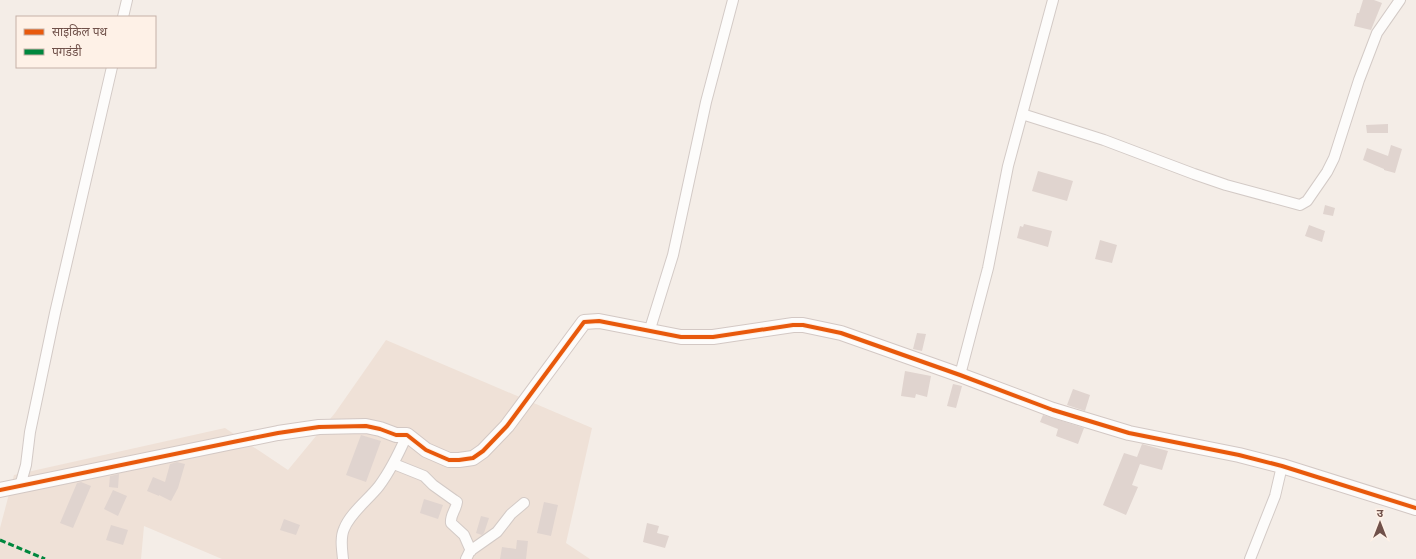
<svg xmlns="http://www.w3.org/2000/svg" width="1416" height="559" viewBox="0 0 1416 559" font-family="'PT Sans','Noto Sans Devanagari',sans-serif">
<rect width="100%" height="100%" fill="#f4ede7"/>
<path fill="#efe1d7" d="M386,340L592,428L566,543L590,559H222L144,526L141,559H0V528L14,475L225,428L288,470L335,413Z"/>
<path fill="#e0d4cf" d="M1363,0H1374L1382,3L1371,30L1354,26L1357,13H1359Z
M1388,124V133H1367L1366,125Z
M1391,145L1402,149L1395,173L1384,170V169L1363,160L1367,148L1388,156Z
M1038,171L1073,181L1067,201L1032,191Z
M1325,205L1335,208L1333,216L1323,214Z
M1024,224L1052,231L1048,247L1017,238L1020,226L1023,227Z
M1309,225L1325,231L1322,242L1305,236Z
M1100,240L1117,245L1112,263L1095,259Z
M917,333L926,334L922,351L913,349Z
M905,371L931,376L927,397L916,394L915,398L901,396Z
M953,384L962,386L956,408L947,406Z
M1073,389L1090,395L1085,411L1067,405Z
M1043,415L1084,428L1078,444L1056,436L1058,429L1040,422Z
M361,435L381,441L366,482L346,475Z
M1142,444L1168,451L1162,470L1140,464L1132,485L1138,487L1126,515L1103,505L1124,453L1137,457Z
M177,462L185,464L178,488L171,501L159,495V496L147,491L153,477L165,482L170,464Z
M119,474L118,488L109,487L110,476Z
M81,482L91,486L73,528L60,523L77,483Z
M113,490L127,496L118,516L104,509Z
M424,499L443,505L438,519L420,513Z
M544,502L558,505L551,536L537,533Z
M481,516L489,518L484,533L482,535L476,533Z
M284,519L300,525L296,535L280,530Z
M647,523L659,526L657,533L669,536L665,548L643,542Z
M111,525L128,530L123,545L106,540Z
M517,540L528,541L526,559H500L502,547L516,549Z"/>
<g fill="none" stroke-linecap="round" stroke-linejoin="round">
<g stroke="#d3cac6" stroke-width="12">
<path id="street" d="M123,17L127,0
M1022,114L1104,140L1194,174L1226,185L1300,205L1307,201L1327,172L1334,158L1359,80L1377,33L1400,0
M649,332L673,255L706,102L733,0
M960,375L988,268L1008,166L1053,0
M394,464L424,476L433,485L454,500L457,502C456,510 450,515 451,523L464,535L471,551
M20,486L26,465L30,432L55,313L112,67
M343,559C342,549 340,538 344,529C350,513 369,499 379,486C391,470 399,453 407,435
M466,559L470,551L497,532L511,514L524,503
M1250,559L1275,496L1282,466"/>
</g>
<g stroke="#d3c8c4" stroke-width="16">
<path id="secondary" d="M0,490L233,442L278,433L319,427L366,426L380,429L396,435H407L426,450L449,460H459L473,458L483,451L507,426L584,322L599,321L681,337H713L793,325H803L841,333L960,375L1053,410L1129,433L1239,455L1282,466L1416,508"/>
</g>
<use href="#street" stroke="#fdfcfb" stroke-width="10"/>
<use href="#secondary" stroke="#fdfcfb" stroke-width="14"/>
<path stroke="#00873e" stroke-width="3" stroke-dasharray="6 3" stroke-linecap="butt" d="M0,540L45,559"/>
<g stroke="#fef1e7" stroke-width="6">
<path id="cycleway" d="M0,490L233,442L278,433L319,427L366,426L380,429L396,435H407L426,450L449,460H459L473,458L483,451L507,426L584,322L599,321L681,337H713L793,325H803L841,333L960,375L1053,410L1129,433L1239,455L1282,466L1416,508"/>
</g>
<use href="#cycleway" stroke="#e8590c" stroke-width="4"/>
</g>
<rect x="16" y="16" width="140" height="52" fill="#fef1e7" stroke="#c5b1a8"/>
<rect x="24" y="29" width="20" height="6" fill="#e8590c" stroke="#c5b1a8"/>
<text x="52" y="36" font-size="12" fill="#70514a">साइकिल पथ</text>
<rect x="24" y="49" width="20" height="6" fill="#00873e" stroke="#c5b1a8"/>
<text x="52" y="56" font-size="12" fill="#70514a">पगडंडी</text>
<g transform="translate(1380 523)" stroke="#fef1e7" stroke-width="3" paint-order="stroke">
<path d="M0-3L7 15L0 10L-7 15Z" fill="#70514a"/>
<text y="-6" font-size="11" font-weight="bold" text-anchor="middle" fill="#70514a">उ</text>
</g>
</svg>
